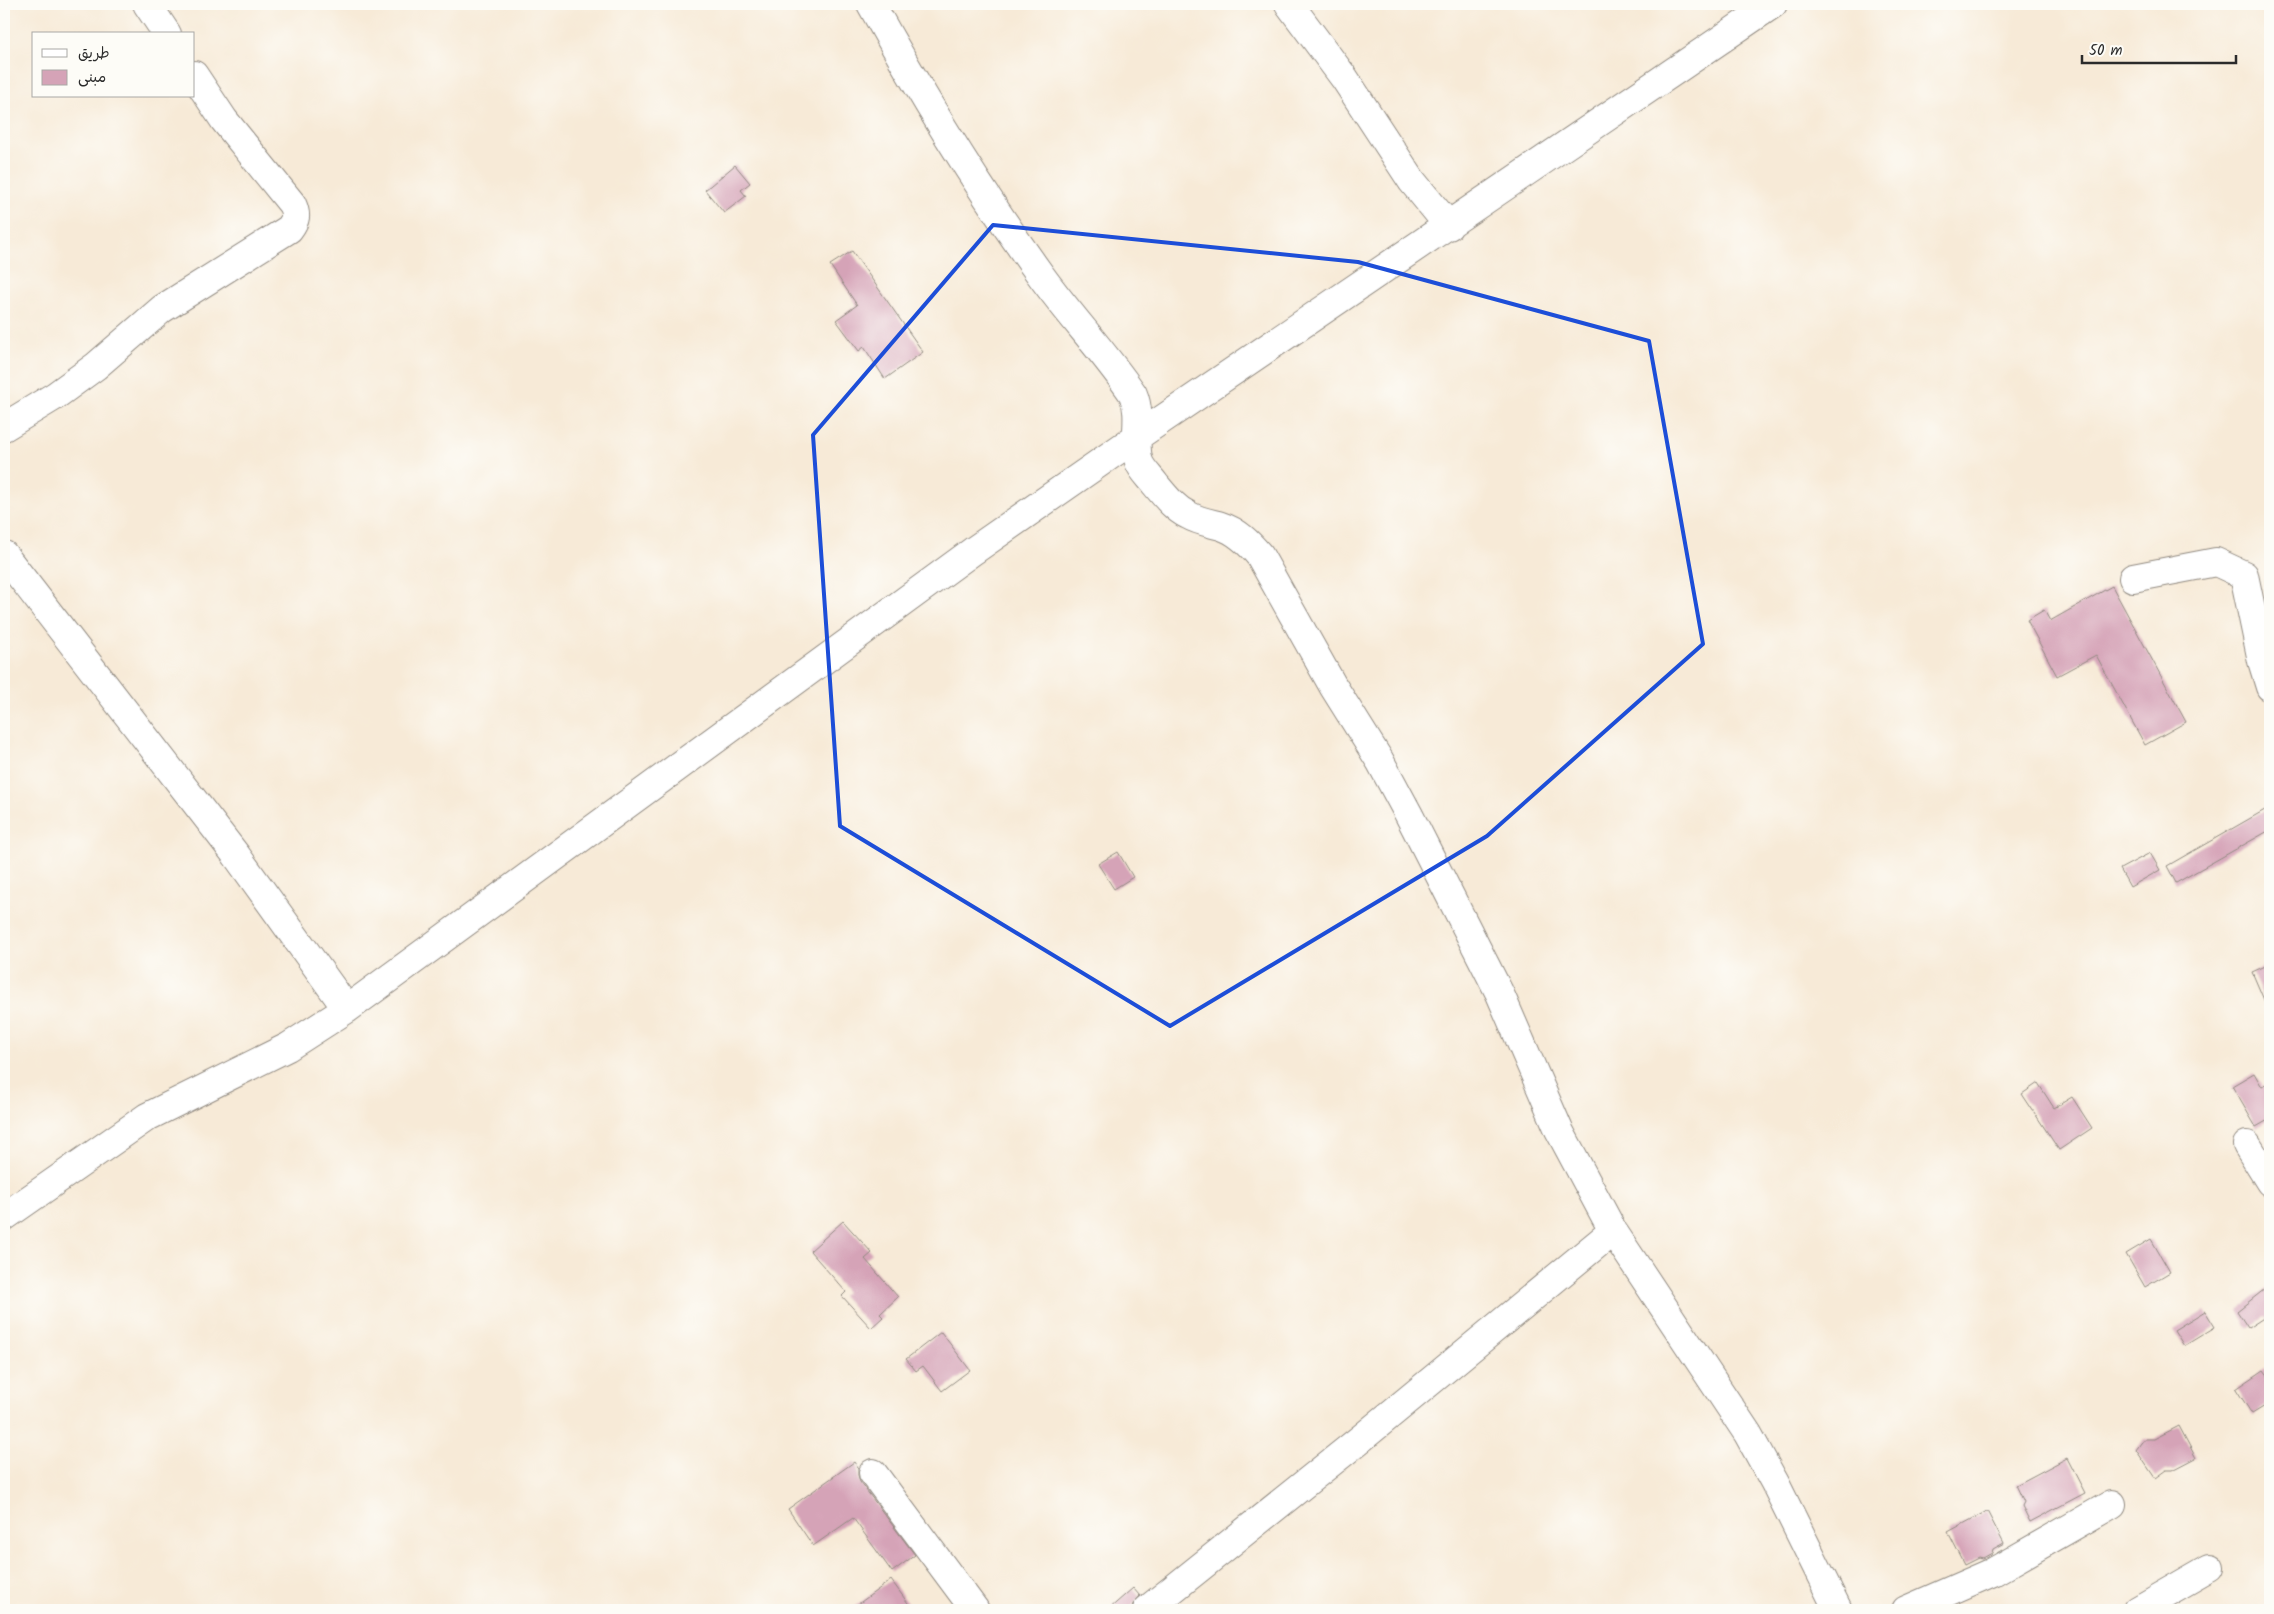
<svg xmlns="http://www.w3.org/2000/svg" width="2274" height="1614" viewBox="0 0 2274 1614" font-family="Kalam,'Playpen Sans Arabic',sans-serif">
<rect width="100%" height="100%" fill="#fdfcf7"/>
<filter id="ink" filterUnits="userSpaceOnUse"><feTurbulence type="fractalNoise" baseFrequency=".02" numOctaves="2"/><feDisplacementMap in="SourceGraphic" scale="10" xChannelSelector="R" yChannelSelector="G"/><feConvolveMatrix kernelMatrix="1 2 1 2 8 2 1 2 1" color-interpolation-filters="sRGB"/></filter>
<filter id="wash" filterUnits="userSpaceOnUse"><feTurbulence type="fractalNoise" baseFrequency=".0096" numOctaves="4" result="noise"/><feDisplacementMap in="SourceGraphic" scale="20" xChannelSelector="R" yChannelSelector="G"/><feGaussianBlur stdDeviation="1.12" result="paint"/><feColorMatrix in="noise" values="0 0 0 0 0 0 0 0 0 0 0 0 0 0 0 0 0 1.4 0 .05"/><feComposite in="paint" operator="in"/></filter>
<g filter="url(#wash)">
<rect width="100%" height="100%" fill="#f7ead7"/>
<g id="blocks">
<path fill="#d5a3b7" d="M735,165L750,183L741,190L746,196L724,213L705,190Z
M852,251L923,352L885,379L864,347L859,351L836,320L857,305L830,265Z
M2112,586L2186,722L2145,745L2096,655L2057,676L2027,620L2044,610L2050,621Z
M2270,807V830L2176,883L2167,866Z
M1118,852L1133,877L1114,889L1098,864Z
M2150,853L2160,870L2130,887L2120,869Z
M2270,964V1014L2252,972Z
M2254,1073L2262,1087L2270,1082V1119L2256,1127L2232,1086Z
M2038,1083L2054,1108L2072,1097L2092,1128L2059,1150L2022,1094Z
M843,1221L872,1253L865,1259L898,1297L880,1314L883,1317L871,1328L842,1296L846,1292L810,1251Z
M2151,1239L2170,1272L2145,1287L2126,1254Z
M2270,1285V1324L2265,1317L2248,1328L2237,1311Z
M2205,1311L2215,1327L2184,1346L2174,1330Z
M941,1332L970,1370L942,1391L923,1366L916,1371L906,1359Z
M2264,1370L2270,1378V1403L2252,1414L2236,1389Z
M2179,1426L2196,1458L2173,1470H2166L2155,1478L2136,1450L2144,1439H2154Z
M2067,1458L2085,1493L2030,1522L2022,1506L2024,1502L2016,1485Z
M854,1462L858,1468V1475L860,1482L915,1555L892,1572L853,1518L813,1546L788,1509Z
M1987,1511L2004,1544L1993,1550L1992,1554L1983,1559L1979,1558L1965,1565L1948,1532Z
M891,1580L913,1610H850Z
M1133,1588L1140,1596L1133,1604L1132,1610H1108Z"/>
</g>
</g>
<g filter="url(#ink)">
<use href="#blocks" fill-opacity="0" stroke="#918a81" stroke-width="1"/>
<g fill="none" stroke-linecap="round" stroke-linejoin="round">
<g stroke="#918a81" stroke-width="30">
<path id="minor" d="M147,4L167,34
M871,4C923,98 979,190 1042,277C1071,317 1105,353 1133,394C1143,418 1132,441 1139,462C1142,470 1150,477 1155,484C1165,496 1174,508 1188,515C1198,521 1210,523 1221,526C1237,531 1249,543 1260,556L1333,686L1380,761L1409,815L1500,994L1559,1130L1613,1231L1748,1434L1775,1483L1838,1610
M1289,4L1345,79L1412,181L1449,226
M4,427L55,396L96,366L162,309L289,229C296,220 297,215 292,204L224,120L194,75
M4,555L236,855L347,1009
M2133,578L2216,562L2244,575L2262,661L2270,687
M2247,1145L2270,1182
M4,1217L147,1117L288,1047L347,1009L973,551L1138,436L1773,4
M873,1473L975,1610
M1147,1610L1363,1437L1613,1231
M1906,1610L1993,1572L2112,1504
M2137,1610L2210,1568"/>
</g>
<use href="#minor" stroke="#fff" stroke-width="28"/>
</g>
</g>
<path fill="none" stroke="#1d4ed8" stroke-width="4" stroke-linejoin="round" d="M993,225L1358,262L1649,341L1703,644L1487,836L1170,1026L840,826L813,435Z"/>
<rect width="2274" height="1614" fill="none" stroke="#fdfcf7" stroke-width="20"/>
<rect x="32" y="32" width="162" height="65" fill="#fdfcf7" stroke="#a9a8a5"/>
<rect x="42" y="49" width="25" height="8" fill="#ffffff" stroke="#a9a8a5"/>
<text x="78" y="58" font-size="15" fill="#2b2b2b">طريق</text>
<rect x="42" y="70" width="25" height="15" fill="#d5a3b7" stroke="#a9a8a5"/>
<text x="78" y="82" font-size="15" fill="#2b2b2b">مبنى</text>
<path d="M2082 55v8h154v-8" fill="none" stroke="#2b2b2b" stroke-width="2.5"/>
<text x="2089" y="55" font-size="15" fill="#2b2b2b" stroke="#fdfcf7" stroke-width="4" paint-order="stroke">50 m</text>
</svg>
